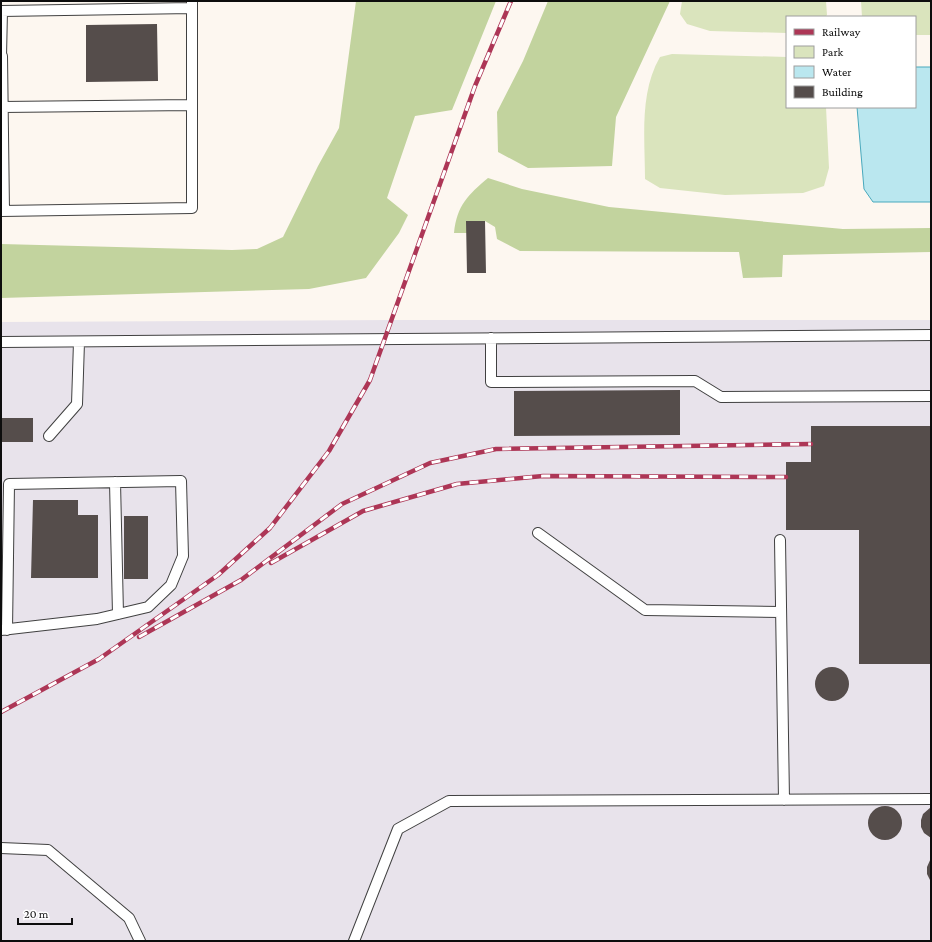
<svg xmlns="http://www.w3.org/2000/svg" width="932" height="942" viewBox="0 0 932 942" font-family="'Crimson Pro',serif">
<rect width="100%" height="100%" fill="#fdf7f0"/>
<path fill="#e8e3eb" d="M392,320H931V941H1V322Z"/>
<path fill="#dae4bd" d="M682,1H826L827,15L825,17H787V33L710,31L687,24L680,14Z
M861,1H931V35H915V17H862Z
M672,54L787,57V107H826L829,168L824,186L803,193L725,195L660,188L645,179C645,139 639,93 660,57Z"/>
<path fill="#c2d39e" d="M356,1H496L452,110L415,116L387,198L408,215L399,233L366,278L309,289L1,298V244L232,250L257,249L283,237L318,166L339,128Z
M548,1H670L616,117L612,166L528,168L498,152L497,112L523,61Z
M488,178L522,189L609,207L843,229L931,228V252L783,255L782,277L743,278L739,252L520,251L497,239L495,227L485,221H467V233H454C457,205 468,195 488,178Z"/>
<path fill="#bae7ef" stroke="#49a9bd" d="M915,67H931V202H873L864,189L857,107H915Z"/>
<path fill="#554d4b" d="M157,24L158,81L86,82V25Z
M466,221H485L486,273H467Z
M680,390V435L514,436V391Z
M1,418H33V442H1Z
M811,426H931V664H859V530H786V462H811Z
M33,500H78V515H98V578H31Z
M124,516H148V579H124Z
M815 684a17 17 0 1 1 34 0a17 17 0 1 1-34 0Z
M868 823a17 17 0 1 1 34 0a17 17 0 1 1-34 0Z
M931,807V838L924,833L921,827V820L923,814Z
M931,858V882L927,874V867Z"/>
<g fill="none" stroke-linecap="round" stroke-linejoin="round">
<g stroke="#404040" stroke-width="12">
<path id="lane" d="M1,11L192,8
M1,56L2,11
M2,56L4,211
M2,107L192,105
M1,211L192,208V1
M491,338V382L695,381L721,397L931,396
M1,342L931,335
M49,436L77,404L79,342
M115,482L118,614
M538,533L645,610L781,612
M780,540L784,800
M1,630L97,619L148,607L171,585L183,556L181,481L9,484L7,630
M1,848L48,850L129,918L140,941
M354,941L398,829L449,801L931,799"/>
</g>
<use href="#lane" stroke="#fff" stroke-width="10"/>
<g stroke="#ad3656" stroke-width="4.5">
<path id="rail" d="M271,563L363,511L457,484L543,476L786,477
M139,637L241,580L342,504L430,463L496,449L811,444
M1,712L99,659L218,575L270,528L329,451L370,380L475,86L511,1"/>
</g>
<use href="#rail" stroke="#fff" stroke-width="3" stroke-dasharray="9" stroke-linecap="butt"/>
</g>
<rect width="932" height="942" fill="none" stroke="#0d0d0d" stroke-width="4"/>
<rect x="786" y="16" width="130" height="92" fill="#ffffff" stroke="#9e9e9e"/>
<rect x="794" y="29" width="20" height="6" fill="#ad3656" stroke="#9e9e9e"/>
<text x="822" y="36" font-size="12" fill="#0d0d0d">Railway</text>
<rect x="794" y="46" width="20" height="12" fill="#dae4bd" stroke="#9e9e9e"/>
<text x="822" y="56" font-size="12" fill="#0d0d0d">Park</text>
<rect x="794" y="66" width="20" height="12" fill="#bae7ef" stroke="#9e9e9e"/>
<text x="822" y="76" font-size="12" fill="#0d0d0d">Water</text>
<rect x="794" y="86" width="20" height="12" fill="#554d4b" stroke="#9e9e9e"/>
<text x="822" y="96" font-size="12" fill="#0d0d0d">Building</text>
<path d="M18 918v6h54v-6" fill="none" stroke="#0d0d0d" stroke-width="2"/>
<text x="24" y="918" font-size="12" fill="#0d0d0d" stroke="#ffffff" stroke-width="3" paint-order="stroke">20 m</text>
</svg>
